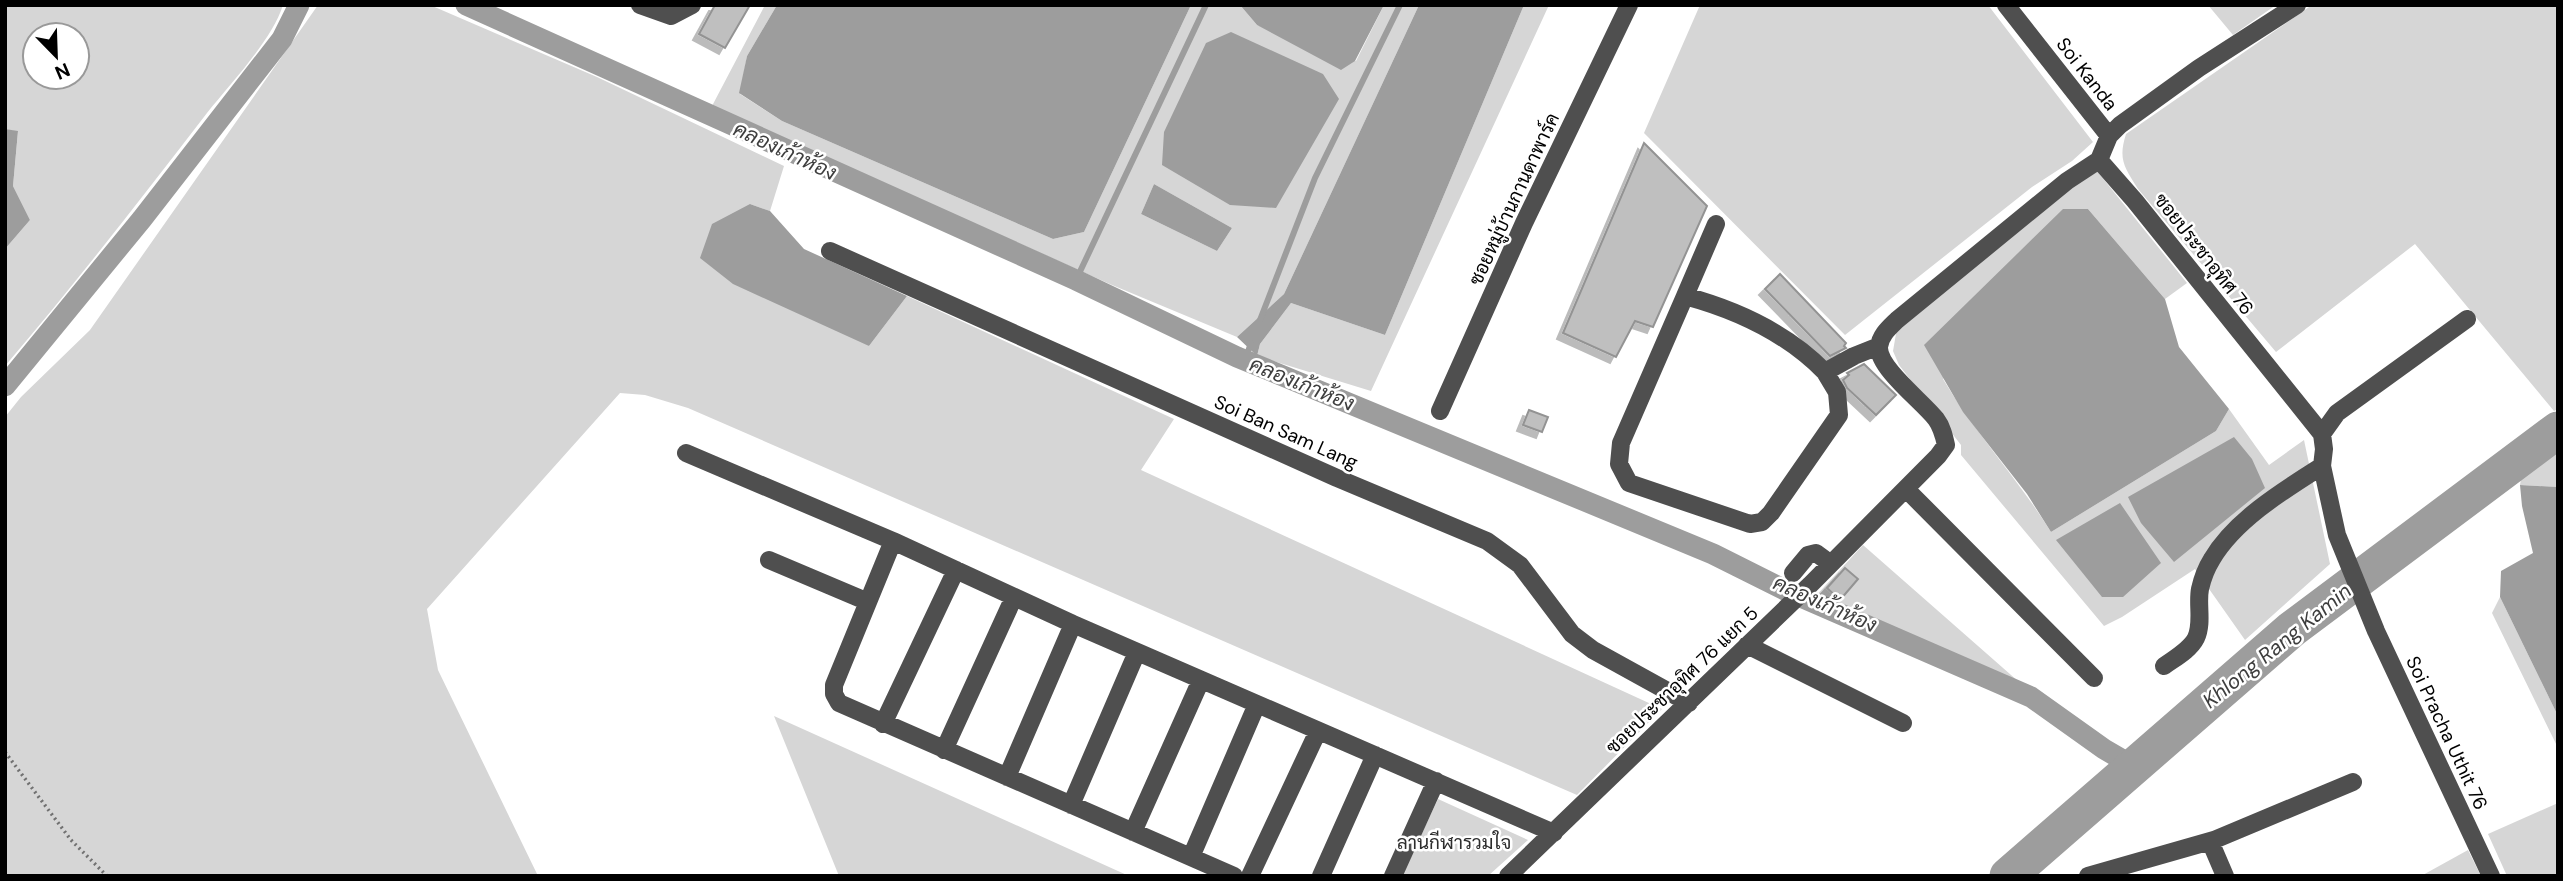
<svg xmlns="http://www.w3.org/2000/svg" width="2563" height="881" viewBox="0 0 2563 881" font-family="'DM Sans',Sarabun,sans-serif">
<defs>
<filter id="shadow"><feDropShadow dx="-6" dy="6" stdDeviation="0" flood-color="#0004"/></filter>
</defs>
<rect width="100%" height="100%" fill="#fff"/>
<path fill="#d6d6d6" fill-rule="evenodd" d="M5,5H283C272,40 231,83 207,113C141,199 75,284 5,366V249L30,220L13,186L18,132L5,129ZM35,35H77V77H35Z
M318,5H430L597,77L784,166L770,211L750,204L869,346L907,296L1174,419L1141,470L1662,709L1577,795L688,408L645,395L620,393L427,609L438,670L538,876H5V417L21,397L90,330Z
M765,5H777L747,56L740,94L782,121L1053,239L1084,232L1191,5H1240L1257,25L1356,61L1384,5H1419L1284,294L1237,337L1112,285L712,106ZM1154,184L1232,228L1217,251L1141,214Z
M1524,5H1549L1371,391L1257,356L1260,344L1291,303L1385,335Z
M1700,5H1988L2093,142L2072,161L2032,187L1845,335L1644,133Z
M2208,5H2276L2233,35Z
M2312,5H2558V409L2554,411L2415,244L2276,352L2138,189C2124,167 2118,159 2126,134Z
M2097,171L2187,283L2165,299L2088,209L1943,379C1975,433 2018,479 2051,532L2216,431L2229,409L2269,465L2304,440L2330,564L2245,640L2195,569L2122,617L2104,626L1961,455V445L1899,365L1893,351L1897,328L2083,176Z
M2558,445V487L2520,485L2523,468L2551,447Z
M1863,545L2019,682L2010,681L1812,600Z
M2500,597L2558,716V748L2492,613Z
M774,716L1129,876H839Z
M1438,799L1528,840L1488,876H1402Z
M2558,803V876H2507L2488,834Z
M2468,850L2481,876H2421Z"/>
<path fill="#9d9d9d" d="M777,5H1191L1084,232L1053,239L782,121L739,93L747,56Z
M1240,5H1384L1355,61L1341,70L1257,25Z
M1419,5H1524L1385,335L1291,303L1260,344L1257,356L1237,337L1284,294Z
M1231,32L1323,74L1339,99L1276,208L1230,205L1162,165L1164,132L1206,43Z
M5,129L18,131L13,186L30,220L5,249Z
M1154,184L1232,228L1217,251L1141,214Z
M750,204L770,211L804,249L907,296L869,346L733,284L700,258L712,224Z
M2063,209H2088L2165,299L2179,347L2229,409L2216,431L2051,532L2027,494L1963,412L1924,345Z
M2234,437L2252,459L2265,488L2174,562L2141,523L2128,497Z
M2520,485L2558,487V716L2500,597L2501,571L2533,553L2522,506Z
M2120,503L2161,563L2123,597H2102L2056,540Z"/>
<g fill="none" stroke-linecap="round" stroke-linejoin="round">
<path stroke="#9d9d9d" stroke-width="6" d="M1076,280L1206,5
M1260,320L1315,178L1400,5
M1245,360L1251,343"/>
<path stroke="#9d9d9d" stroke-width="21" d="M466,5L1076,280L1237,357L1713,554L1785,590L2031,697L2104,749L2135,767
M5,386L142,219L282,39L299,5"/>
<path stroke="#9d9d9d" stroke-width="37" d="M2008,876L2292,629L2558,430"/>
</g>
<path fill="#bfbfbf" stroke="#939393" stroke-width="2" filter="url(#shadow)" d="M715,5H750L725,48L699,34Z
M1644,143L1707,206L1653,327L1635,321L1616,357L1563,333Z
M1780,274L1846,343L1844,346L1846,348L1830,356L1765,289Z
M1864,364L1896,395L1876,415L1847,388L1843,380L1849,375L1847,373Z
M1529,410L1548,417L1542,432L1523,425Z
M1845,568L1858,579L1840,600L1827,588Z"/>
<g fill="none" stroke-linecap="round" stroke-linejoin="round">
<path stroke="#717171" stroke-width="3.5" stroke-dasharray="2 3.5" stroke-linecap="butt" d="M5,752L71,840L107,876"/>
<path stroke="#4f4f4f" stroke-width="18" d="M640,5L671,16L692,5
M2006,5L2109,136
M2297,5L2199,68L2120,125L2109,136L2099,160L2135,201L2322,434L2324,449L2322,466L2337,535L2376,631L2491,876
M830,251L1337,478L1487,541L1520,565L1572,634L1593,650L1689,703
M1685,296L1716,224
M1825,372C1787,333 1737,310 1685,296L1621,443L1619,464L1629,483L1750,524L1762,522L1771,513L1839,415L1837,392L1825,372L1854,356L1879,346
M1440,411L1524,223L1629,5
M2322,434L2337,413L2467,319
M686,453L893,541L1073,624L1554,833
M1907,490L2094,678
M893,541L834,685V694L839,703L1234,876
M769,560L866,601
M1793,573L1808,555L1816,553L1831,564
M1747,645L1903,723
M2164,666C2175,658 2190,650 2196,638C2203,623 2197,604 2200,589C2202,580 2207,567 2212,559C2235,520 2284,490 2322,466
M883,724L956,570
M944,750L1014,597
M1007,777L1073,624
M1071,805L1137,652
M1133,832L1201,680
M2210,841L2225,876
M1191,857L1257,704
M1250,876L1318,731
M1321,876L1375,755
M1393,876L1436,781
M1508,876L1810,585L1938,456L1946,445C1944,436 1942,427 1936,419C1923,402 1878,368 1879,347C1880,335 1890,327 1897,320L2067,181L2099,160
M2088,876L2214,840L2353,782"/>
</g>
<g text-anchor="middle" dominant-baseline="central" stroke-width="5" stroke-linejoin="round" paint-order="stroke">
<g font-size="19" fill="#000" stroke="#fff">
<text transform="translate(2087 74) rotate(52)">Soi Kanda</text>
<text transform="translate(1514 199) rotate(-65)">ซอยหมู่บ้านกานดาพาร์ค</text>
<text transform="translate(2204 254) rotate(52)">ซอยประชาอุทิศ 76</text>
<text transform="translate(1286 432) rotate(24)">Soi Ban Sam Lang</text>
<text transform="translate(1682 680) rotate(-44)">ซอยประชาอุทิศ 76 แยก 5</text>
<text transform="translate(2447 733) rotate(65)">Soi Pracha Uthit 76</text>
</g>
<g font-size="19" fill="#2d2d2d" stroke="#fff">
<text x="1454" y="842">ลานกีฬารวมใจ</text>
</g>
<g font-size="21" font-style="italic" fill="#3e3e3e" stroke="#fff">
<text transform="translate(785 151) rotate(25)">คลองเก้าห้อง</text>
<text transform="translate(1302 384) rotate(22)">คลองเก้าห้อง</text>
<text transform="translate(1825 604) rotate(24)">คลองเก้าห้อง</text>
<text transform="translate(2277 646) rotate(-39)">Khlong Rang Kamin</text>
</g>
</g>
<rect width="2563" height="881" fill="none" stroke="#000000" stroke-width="14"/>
<g transform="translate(56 56) rotate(157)"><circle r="33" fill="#ffffff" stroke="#999999" stroke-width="2"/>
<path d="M0-5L12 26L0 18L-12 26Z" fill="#000000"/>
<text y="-10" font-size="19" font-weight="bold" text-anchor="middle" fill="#000000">N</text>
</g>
</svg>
